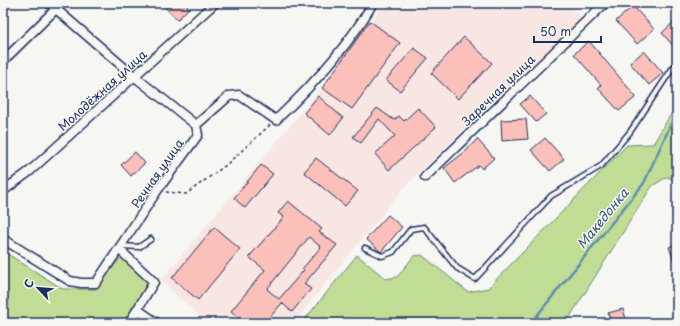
<svg xmlns="http://www.w3.org/2000/svg" width="680" height="326" viewBox="0 0 680 326" font-family="'Playpen Sans',sans-serif">
<rect width="100%" height="100%" fill="#f6f6f2"/>
<filter id="ink" filterUnits="userSpaceOnUse"><feTurbulence type="fractalNoise" baseFrequency=".025" numOctaves="2"/><feDisplacementMap in="SourceGraphic" scale="8" xChannelSelector="R" yChannelSelector="G"/><feConvolveMatrix kernelMatrix="1 2 1 2 8 2 1 2 1" color-interpolation-filters="sRGB"/></filter>
<g filter="url(#ink)">
<path fill="#f8e6e2" d="M384,3H567L583,20L498,96L408,183L293,323H206L161,280L322,88Z"/>
<path fill="#c1dc94" stroke="#6e8679" d="M677,104V181L667,177L652,186L566,323H302L357,255L386,279L397,277L414,256L422,255L468,292L488,288L627,145L653,144Z
M3,251L63,289H96L121,257L148,283L123,323H3Z"/>
<g fill="none" stroke-linecap="round" stroke-linejoin="round">
<path stroke="#5c8eb1" stroke-width="2.5" d="M531,323L644,183L671,124L677,119"/>
</g>
<path fill="#fcc0bb" stroke="#1b2f5e" fill-rule="evenodd" d="M161,3H184L189,8L177,20Z
M633,6L654,29L637,44L616,21Z
M677,19V50L662,33Z
M370,21L400,43L352,109L322,88Z
M464,37L492,63L458,99L431,73Z
M589,41L636,97L619,111L598,88L601,85L574,54Z
M414,48L428,58L400,91L386,80Z
M644,51L663,73L649,85L630,63Z
M318,96L343,118L330,135L304,113Z
M530,96L546,114L536,122L520,104Z
M377,108L394,120L399,116L404,121L418,108L436,127L389,170L375,154L395,136L379,119L361,143L353,137Z
M526,119L528,139L502,141L501,120Z
M545,138L564,159L550,171L531,150Z
M477,139L494,158L482,169L479,165L455,183L444,168L466,151Z
M135,152L145,163L131,176L121,165Z
M316,158L358,191L345,206L304,172Z
M261,165L273,174L245,208L234,198Z
M288,201L322,229L319,232L337,245L304,284L311,289L292,312L282,303L265,323H245L231,311L265,270L249,257L284,217L278,213ZM309,237L321,247L302,269L304,270L279,299L267,289Z
M388,215L402,227L381,252L366,239Z
M214,227L240,249L198,300L172,278Z
M677,243V267H676L669,247Z
M623,309L626,319L611,323L608,313Z"/>
<g fill="none" stroke-linecap="round" stroke-linejoin="round">
<g stroke="#1b2f5e" stroke-width="7">
<path id="service" d="M121,246L139,247L151,239
M365,248L382,256L393,252L411,229L424,227L457,268L475,279L551,196L601,166L630,132L672,69L677,63"/>
</g>
<g stroke="#1b2f5e" stroke-width="11">
<path id="minor" d="M49,3L135,77L196,125
M3,61L62,3
M425,177L605,3
M3,191L30,171L215,3
M3,239L70,281L81,283H96L157,191L198,135L196,125L229,96L239,95L276,120C313,85 348,47 373,3
M119,249L154,282L129,323
M137,309L157,323"/>
</g>
<path stroke="#1b2f5e" stroke-width="1.5" stroke-dasharray="3 3" stroke-linecap="butt" d="M166,192L186,194L226,165L270,125"/>
<use href="#service" stroke="#f6f6f2" stroke-width="4"/>
<use href="#minor" stroke="#f6f6f2" stroke-width="8"/>
</g>
</g>
<g text-anchor="middle" dominant-baseline="central" stroke-width="3" stroke-linejoin="round" paint-order="stroke">
<g font-size="12" fill="#1b2f5e" stroke="#f6f6f2">
<text transform="translate(102 90) rotate(-42)">Молодёжная улица</text>
<text transform="translate(498 90) rotate(-44)">Заречная улица</text>
<text transform="translate(157 173) rotate(-55)">Речная улица</text>
</g>
<g font-size="13" font-style="italic" fill="#365681" stroke="#f6f6f2">
<text transform="translate(602 218) rotate(-51)">Македонка</text>
</g>
</g>
<rect width="680" height="326" fill="none" stroke="#f6f6f2" stroke-width="16"/>
<rect x="8" y="8" width="664" height="310" fill="none" stroke="#1b2f5e" stroke-width="1.5" filter="url(#ink)"/>
<g transform="translate(38 288) rotate(296)" stroke="#f6f6f2" stroke-width="3" paint-order="stroke">
<path d="M0-3L7 15L0 10L-7 15Z" fill="#1b2f5e"/>
<text y="-6" font-size="11" font-weight="bold" text-anchor="middle" fill="#1b2f5e">С</text>
</g>
<path d="M534 36v6h67v-6" fill="none" stroke="#1b2f5e" stroke-width="2"/>
<text x="540" y="36" font-size="12" fill="#1b2f5e" stroke="#f6f6f2" stroke-width="3" paint-order="stroke">50 m</text>
</svg>
